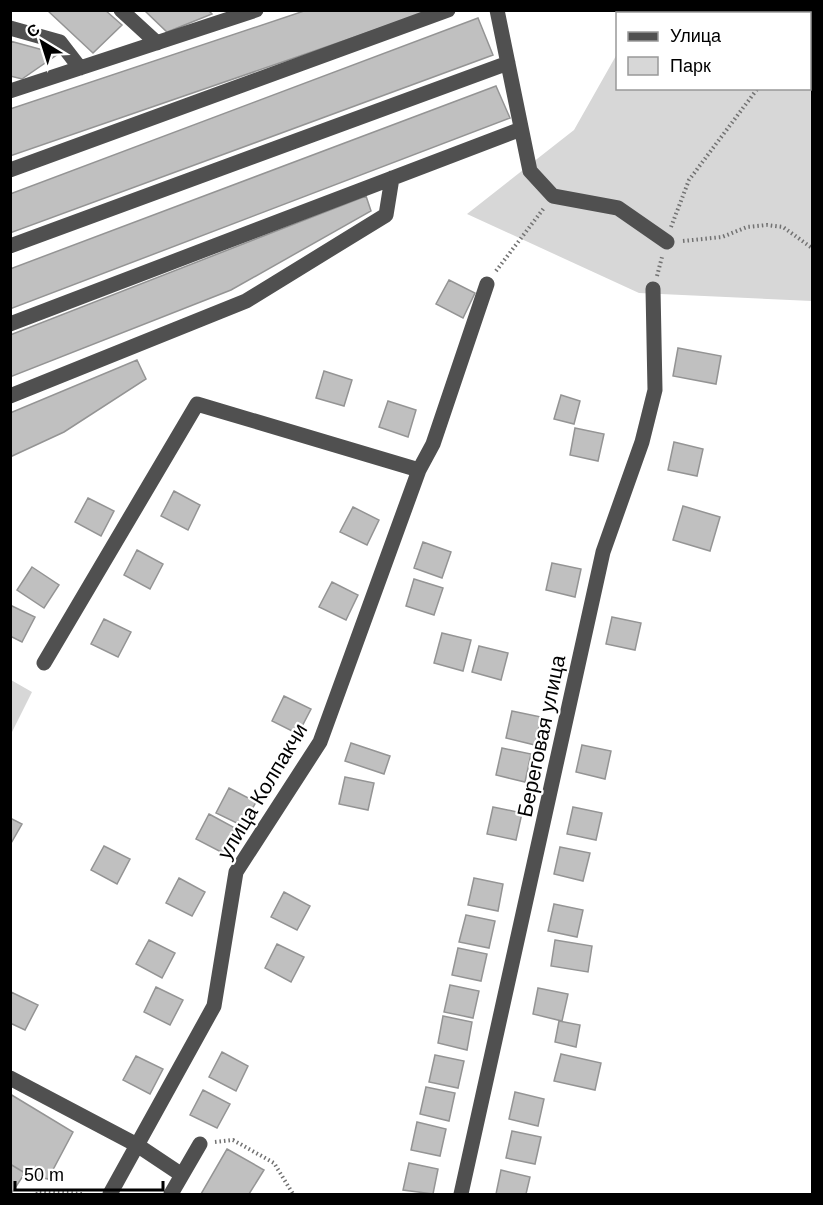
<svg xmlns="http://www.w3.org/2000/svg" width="823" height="1205" viewBox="0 0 823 1205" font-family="Helvetica,sans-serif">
<rect width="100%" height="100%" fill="#fff"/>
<path fill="#d7d7d7" d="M638,11H812V301L639,293L467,214L574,130L617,54L618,88H810V14H639Z
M11,680L32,692L11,734Z"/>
<path fill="#c0c0c0" stroke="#949494" stroke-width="1.5" d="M47,10H105L122,25L93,53Z
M144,10H208L212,14L167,32Z
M307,10H433L10,156V109Z
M478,18L493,55L10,233V194Z
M10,41L58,54L22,79L10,76Z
M496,86L510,118L10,309V269Z
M366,196L371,211L231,290L10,377V335Z
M449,280L475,293L463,318L436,304Z
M678,348L721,356L716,384L673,376Z
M137,360L146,379L64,432L10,457V413Z
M324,371L352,380L344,406L316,398Z
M561,395L580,401L574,424L554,419Z
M388,401L416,410L408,437L379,427Z
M575,428L604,434L598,461L570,455Z
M674,442L703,449L697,476L668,470Z
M174,491L200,505L188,530L161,516Z
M88,498L114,511L101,536L75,522Z
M683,506L720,517L710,551L673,540Z
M353,507L379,520L367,545L340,532Z
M423,542L451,552L442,578L414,568Z
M137,550L163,564L150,589L124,575Z
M552,563L581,569L575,597L546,590Z
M32,567L59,585L44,608L17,590Z
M414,579L443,588L434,615L406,606Z
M332,582L358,595L346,620L319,607Z
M10,605L35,617L22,642L10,636Z
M612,617L641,623L635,650L606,644Z
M104,619L131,632L118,657L91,644Z
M442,633L471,640L463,671L434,663Z
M479,646L508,653L501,680L472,672Z
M284,696L311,709L298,734L272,721Z
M512,711L541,717L535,745L506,738Z
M351,743L390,756L384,774L345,761Z
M582,745L611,751L605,779L576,772Z
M502,748L531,754L525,782L496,775Z
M345,777L374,783L368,810L339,804Z
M229,788L256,802L243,826L216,813Z
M493,807L522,813L516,840L487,834Z
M573,807L602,813L596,840L567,834Z
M209,814L235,828L223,853L196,839Z
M10,818L22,824L10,845Z
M104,846L130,859L117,884L91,870Z
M560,847L590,853L583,881L554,874Z
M179,878L205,892L192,916L166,903Z
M474,878L503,884L498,911L468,905Z
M284,892L310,906L297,930L271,917Z
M554,904L583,910L577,937L548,931Z
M466,915L495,921L489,948L459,942Z
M149,940L175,953L162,978L136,964Z
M555,940L592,946L588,972L551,966Z
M277,944L304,957L291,982L265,968Z
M458,948L487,954L481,981L452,975Z
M450,985L479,991L473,1018L444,1012Z
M156,987L183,1000L170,1025L144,1012Z
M538,988L568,994L562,1021L533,1014Z
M11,992L38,1005L25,1030L10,1023Z
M443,1016L472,1022L467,1050L438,1043Z
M559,1021L580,1025L576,1047L555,1042Z
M222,1052L248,1066L236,1091L209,1077Z
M561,1054L601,1063L595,1090L554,1081Z
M435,1055L464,1061L458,1088L429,1082Z
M136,1056L163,1069L150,1094L123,1080Z
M426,1087L455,1093L449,1121L420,1114Z
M203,1090L230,1104L217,1128L190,1115Z
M515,1092L544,1099L538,1126L509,1119Z
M10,1094L73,1132L48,1179L25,1173L10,1164Z
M417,1122L446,1129L440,1156L411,1150Z
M512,1131L541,1137L535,1164L506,1158Z
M227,1149L264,1170L249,1194H201Z
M409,1163L438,1169L433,1194L403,1190Z
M10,1164L25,1173L11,1194H10Z
M501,1170L530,1177L526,1194H496Z"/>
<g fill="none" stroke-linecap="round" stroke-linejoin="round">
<path stroke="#727272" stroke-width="4" stroke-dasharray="1.5 3" stroke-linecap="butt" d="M810,45L812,43
M671,227L689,180L758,88
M683,241L722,237L747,227L767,225L783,227L812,248
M496,271L544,208
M657,276L662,257
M215,1142L233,1140L274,1163L293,1194
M37,1194L39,1191L82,1194"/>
<path stroke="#505050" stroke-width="15" d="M121,10L157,43
M497,10L530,171L553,196L618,208L667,242
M10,28L60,42L80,68
M10,91L256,10
M10,170L448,10
M10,246L508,63
M10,324L521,129
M10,396L246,301L386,215L392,178
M44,663L197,404L419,470
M10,1078L137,1145L182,1175
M110,1194L214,1006L236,872L320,742L419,470L433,444L487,284
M171,1194L200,1144
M461,1194L603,552L642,442L655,390L653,289"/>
</g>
<g text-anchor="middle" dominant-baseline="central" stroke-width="4.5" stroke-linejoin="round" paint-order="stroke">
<g font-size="21" fill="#000" stroke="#fff">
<text transform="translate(541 736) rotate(-78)">Береговая улица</text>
<text transform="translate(262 791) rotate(-59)">улица Колпакчи</text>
</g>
</g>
<rect width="823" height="1205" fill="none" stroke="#000000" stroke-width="24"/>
<rect x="616" y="12" width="195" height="78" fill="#ffffff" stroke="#999999" stroke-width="1.5"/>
<rect x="628" y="32" width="30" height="9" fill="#505050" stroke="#999999" stroke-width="1.5"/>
<text x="670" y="42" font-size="18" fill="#000000">Улица</text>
<rect x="628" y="57" width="30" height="18" fill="#d7d7d7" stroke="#999999" stroke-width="1.5"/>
<text x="670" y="72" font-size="18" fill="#000000">Парк</text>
<g transform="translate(42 42) rotate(322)" stroke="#ffffff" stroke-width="4.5" paint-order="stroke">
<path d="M0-4.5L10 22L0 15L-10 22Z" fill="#000000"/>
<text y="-9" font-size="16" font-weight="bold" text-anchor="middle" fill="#000000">С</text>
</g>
<path d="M15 1181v9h148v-9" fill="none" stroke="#000000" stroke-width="3"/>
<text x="24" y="1181" font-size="18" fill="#000000" stroke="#ffffff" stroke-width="4.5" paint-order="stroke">50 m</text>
</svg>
